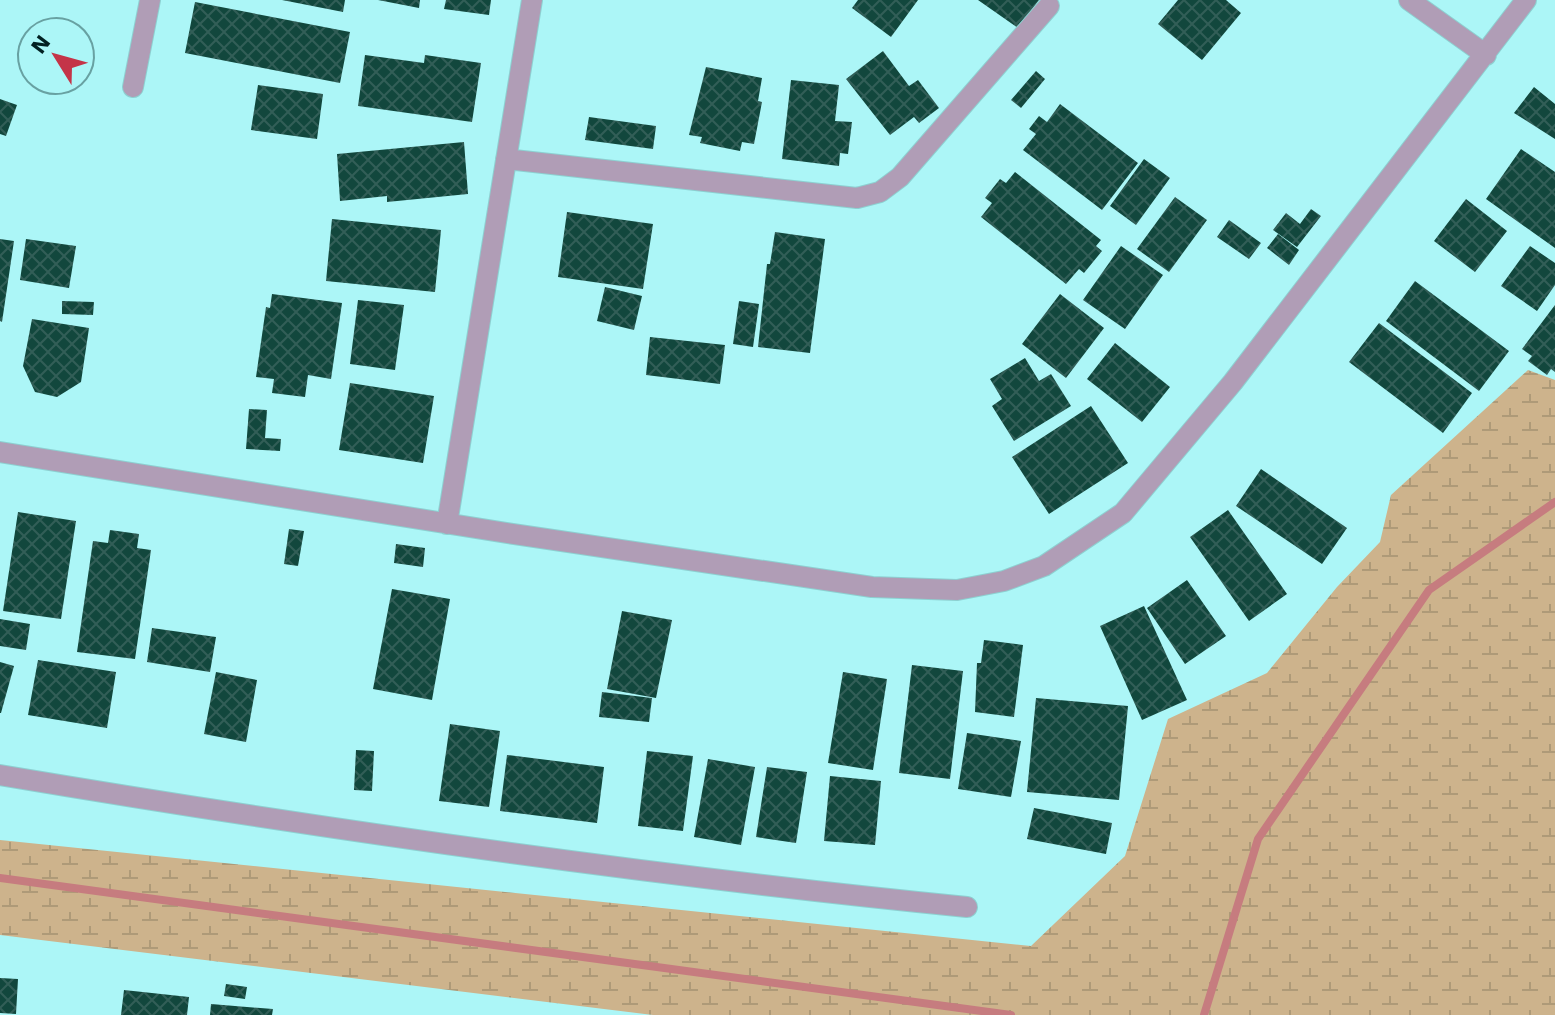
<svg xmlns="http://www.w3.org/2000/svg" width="1555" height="1015" viewBox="0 0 1555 1015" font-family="'Work Sans',sans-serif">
<defs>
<pattern id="wetland-marsh" width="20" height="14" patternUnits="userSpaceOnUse" patternTransform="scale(2)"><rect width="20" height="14" fill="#cdb38c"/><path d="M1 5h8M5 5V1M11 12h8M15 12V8" fill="none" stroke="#ae9a78"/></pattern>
<pattern id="building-cross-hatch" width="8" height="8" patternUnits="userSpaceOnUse" patternTransform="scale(2)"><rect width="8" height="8" fill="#12473d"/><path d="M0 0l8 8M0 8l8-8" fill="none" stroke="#325e57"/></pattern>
</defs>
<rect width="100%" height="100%" fill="#acf6f7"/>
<path fill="url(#wetland-marsh)" d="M1528,370L1555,380V1015H653L0,935V840L1031,946L1125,856L1168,719L1267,673L1337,587L1380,542L1391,495Z"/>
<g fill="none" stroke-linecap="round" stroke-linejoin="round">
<path stroke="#c67c7f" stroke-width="8" d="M0,878L1011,1015
M1204,1015L1258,839L1429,590L1555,502"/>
</g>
<path fill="url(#building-cross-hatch)" d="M282,0H345L343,12Z
M378,0H420L419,8Z
M446,0H491L489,15L444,9Z
M858,0H918L891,37L852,8Z
M978,0H1039L1018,28Z
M1178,0H1226L1241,13L1202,60L1158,24Z
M195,2L350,32L340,83L185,53Z
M883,51L909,86L918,80L939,108L919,123L914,117L890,135L846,79Z
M365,55L424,63L425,55L481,63L472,122L358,106Z
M706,67L762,78L758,101L762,102L754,144L742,142L740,151L700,143L702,137L689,135Z
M1036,71L1045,79L1021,108L1011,100Z
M791,80L839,85L835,121L852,122L848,154L840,153L839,166L782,159Z
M258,85L323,94L317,139L251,130Z
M1534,87L1555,104V139L1514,113Z
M0,99L17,105L6,136L0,134Z
M1060,104L1138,163L1102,210L1023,150L1036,134L1029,129L1039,116L1047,122Z
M589,117L656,126L653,149L585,140Z
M464,142L468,194L387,202V196L340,201L337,154Z
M1521,149L1555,172V248L1486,199Z
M1144,159L1170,178L1136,225L1110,206Z
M1015,172L1101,240L1096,246L1102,251L1084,273L1079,269L1066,284L981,217L992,203L985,198L1000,179L1006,183Z
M1175,197L1207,220L1169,272L1137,249Z
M1466,199L1507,231L1475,272L1434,241Z
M1311,209L1321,216L1297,247L1273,230L1286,213L1300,224Z
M567,212L653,224L643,289L558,277Z
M332,219L441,230L435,292L326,281Z
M1229,220L1261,243L1249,259L1217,237Z
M775,232L825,239L810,353L758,347L767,264H770Z
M1278,234L1299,250L1289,265L1267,248Z
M0,239L14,241L2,322L0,321Z
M26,239L76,246L69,288L20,280Z
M1121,246L1163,275L1125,329L1083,300Z
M1530,246L1555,263V285L1537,311L1501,286Z
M1415,281L1509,351L1479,391L1386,321Z
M605,287L642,296L634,330L597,321Z
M272,294L342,303L331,379L308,375L305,397L272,393L274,379L256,377L266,307L270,308Z
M1060,294L1104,328L1066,378L1022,344Z
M358,300L404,305L395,370L350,364Z
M62,301L94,302L93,315L62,314Z
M739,301L759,304L753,347L733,344Z
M1555,305V372L1551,369L1547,375L1528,361L1532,356L1522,349Z
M32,319L89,328L81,382L57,397L35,392L23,366Z
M1379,323L1472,393L1443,433L1349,362Z
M650,337L725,345L720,384L646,375Z
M1115,343L1170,387L1142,422L1087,379Z
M1025,358L1039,381L1051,374L1071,406L1014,441L992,406L1002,399L990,379Z
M350,383L434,396L423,463L339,450Z
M1091,406L1128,463L1049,514L1012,457Z
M249,409L267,410L265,438L281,439L280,451L246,449Z
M1261,469L1347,528L1322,564L1236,506Z
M1228,510L1287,594L1249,621L1190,537Z
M18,512L76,521L61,619L3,611Z
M289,529L304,531L298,566L284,564Z
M110,530L139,534L137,548L151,550L135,659L77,652L93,541L108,543Z
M396,544L425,548L423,567L394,563Z
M1187,580L1226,636L1185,664L1147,608Z
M392,589L450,599L432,700L373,689Z
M1144,606L1187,700L1142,720L1100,626Z
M622,611L672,620L656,698L607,689Z
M0,619L30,624L26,650L0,646Z
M152,628L216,637L210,672L147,662Z
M984,640L1023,645L1014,717L975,712L977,663H981Z
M38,660L116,672L107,728L28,715Z
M0,662L14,666L1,713H0Z
M912,665L963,671L950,779L899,773Z
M216,672L257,680L246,742L204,734Z
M843,672L887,679L873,770L828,763Z
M602,692L652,698L649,722L599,717Z
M1036,698L1128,706L1119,800L1027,792Z
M450,724L500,731L489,807L439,801Z
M967,733L1021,741L1011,797L958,789Z
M356,750L374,751L372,791L354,790Z
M647,751L693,756L683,831L638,826Z
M507,755L604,767L597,823L500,811Z
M708,759L755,767L741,845L694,837Z
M767,767L807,772L796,843L756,837Z
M830,776L881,781L875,845L824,841Z
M1034,808L1112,823L1106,854L1027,839Z
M0,978L18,979L16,1014L0,1013Z
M226,984L247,987L245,999L224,996Z
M124,990L189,997L187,1015H121Z
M211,1004L273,1009L272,1015H210Z"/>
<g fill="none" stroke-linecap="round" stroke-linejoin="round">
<g stroke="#8dd0d1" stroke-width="22">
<path id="street" d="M1409,0L1486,55
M133,87L150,0
M506,159L857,198L880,192L900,177L1049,6
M0,452L507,533L872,587L957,590L1004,581L1044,566L1123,513L1233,382L1526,0
M447,524L532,0
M0,775C321,829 643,875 967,907"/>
</g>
<use href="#street" stroke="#b09db6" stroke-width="20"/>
</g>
<g transform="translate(56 56) rotate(307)"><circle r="38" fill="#acf6f7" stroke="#68a1a2" stroke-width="2"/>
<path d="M0-6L14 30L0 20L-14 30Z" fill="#c43448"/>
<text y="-12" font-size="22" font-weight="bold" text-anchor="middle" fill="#022122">N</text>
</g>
</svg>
